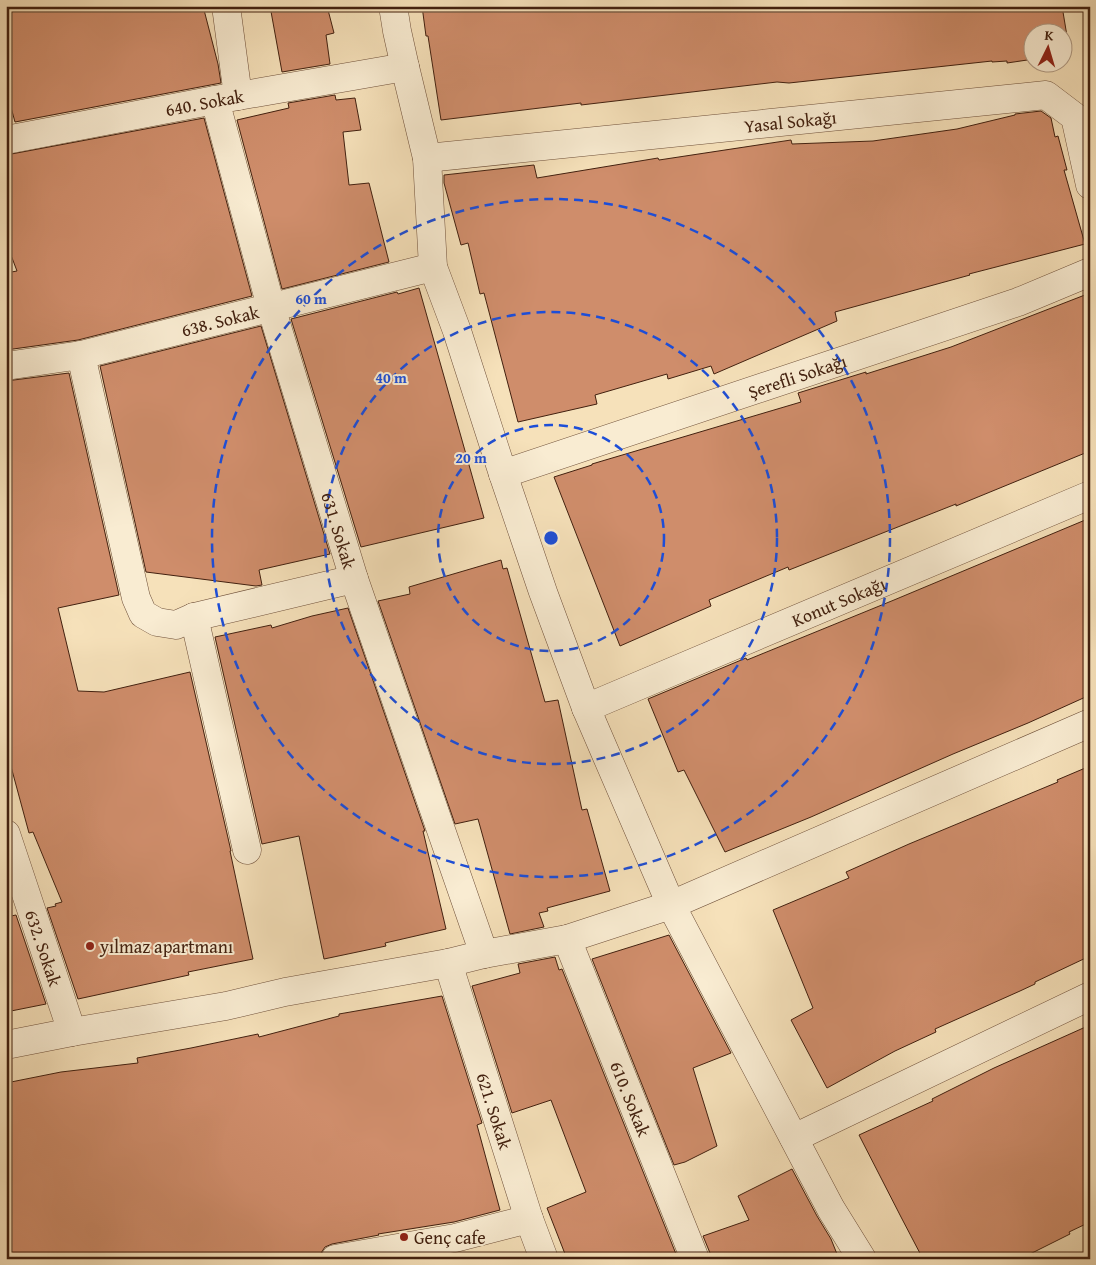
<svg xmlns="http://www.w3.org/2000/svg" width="1096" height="1265" viewBox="0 0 1096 1265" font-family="'Gentium Book Plus',serif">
<rect width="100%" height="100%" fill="#f6e1ba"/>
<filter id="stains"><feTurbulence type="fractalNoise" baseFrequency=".004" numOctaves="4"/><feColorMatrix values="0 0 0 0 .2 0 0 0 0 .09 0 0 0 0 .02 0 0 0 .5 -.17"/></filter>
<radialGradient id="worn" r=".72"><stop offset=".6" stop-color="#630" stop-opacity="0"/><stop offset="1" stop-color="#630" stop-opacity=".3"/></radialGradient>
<path fill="#cf8d6b" stroke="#42200f" d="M6,6H203L218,64L221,83L15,122L6,89Z
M270,6H327L334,33L326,35L330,64L282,72Z
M422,6H1062L1070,54L1064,55V32H1034V59L1007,63V61L992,62V61L789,83L777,82L581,105V103L441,120L428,36H426Z
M335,95L336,100L355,98L361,130L343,132L349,185L369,183L389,262L282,289L237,120L289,108L288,103Z
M1041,111L1051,118L1055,137L1058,136L1067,170H1064L1085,244L969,274L970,275L835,312L837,321L714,374L711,366L668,379L667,374L595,395L597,404L518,422L484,293L480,294L468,243L461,245L444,183V175L534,165L537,178L658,158L659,160L791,140L792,144L873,141L957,129L1015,115V114Z
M204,118L252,296L78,340L6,350V273L17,271L6,242V155Z
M419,288L484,518L361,547L291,319L397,292L398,294Z
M1090,293V451L956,506V504L789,570L788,567L709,600L711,606L620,646L554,477L592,465V464L801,402L798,393L866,372V374L951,347Z
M261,326L330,554L259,570L262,585L256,586L146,572L100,366Z
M69,373L119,595L58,608L78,691L104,692L190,672L231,851H230L253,959L188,972L189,975L78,999L47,908L56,906L55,904L62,902L33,832L29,833L6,748V381Z
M1090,518V695L1028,723L953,754L811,817L725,852L684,770L678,772L648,699L746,658L747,660L894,600Z
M501,560L503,569L507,568L545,702L558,700L582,810L587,809L610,891L547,908L548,911L539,913L544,927L510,934L478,819L455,824L378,601L410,594L409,587Z
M348,608L425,831H423L446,929L385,943L386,946L324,959L299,836L262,844L215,637L271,625L272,628L312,616Z
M1090,766V956L1035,982V984L1020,991L935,1029L936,1032L895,1051L827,1088L791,1020L813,1008L773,910L849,878L846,872L909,844L1058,782L1057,780Z
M16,915L46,1004L6,1012V917Z
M669,935L731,1053L693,1068L717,1146L685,1162L674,1165L592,959Z
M555,957L559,970L562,969L678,1259H567L547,1208L586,1192L551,1100L512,1113L472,986L520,973L518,964Z
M442,996L482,1123L477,1125L500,1210L454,1222L378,1234L379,1235L332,1244L325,1247L321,1253L320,1259H6V1083L61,1072L138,1063L137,1058L191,1048L258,1034L259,1037L339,1016V1014Z
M1090,1025V1222L1069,1232L1070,1234L1020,1259H923L901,1217L859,1135L933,1101L932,1099L994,1068Z
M792,1169L817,1216L831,1239L839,1259H710V1253L703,1236L749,1220L738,1196Z"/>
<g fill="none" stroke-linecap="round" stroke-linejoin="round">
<g stroke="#6f503a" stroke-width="29">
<g id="minor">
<path d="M226,6L238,96"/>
<path d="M393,6L397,31L405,67L427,158L433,267L457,331L503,474L543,592L586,708L671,905L831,1209L862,1259"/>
<path id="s1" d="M215,100L271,307L354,579L484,954"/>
<path id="s2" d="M6,140L215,100L405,67"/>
<path id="s3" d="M427,158L1046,95L1075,117L1090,185"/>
<path d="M81,355L136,598L143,614L157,622L176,625L194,617L354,579"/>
<path id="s4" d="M6,366L81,355L433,267"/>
<path id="s5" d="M503,474L1018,302L1090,272"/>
<path d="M194,617L247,850"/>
<path id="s6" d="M586,708L1090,495"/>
<path id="s7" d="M6,834L72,1032"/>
<path id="s8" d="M567,939L695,1259"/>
<path id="s9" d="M448,963L529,1219L544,1259"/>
<path d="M6,1045L72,1032L226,1006L285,992L448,963L484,954L567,939L671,905L1090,723"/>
<path d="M794,1138L1090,996"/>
<path d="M335,1259L455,1238L529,1219"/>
</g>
</g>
<use href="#minor" stroke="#f9ecd2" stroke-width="28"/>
</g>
<g fill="none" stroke="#1d4ed8" stroke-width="2.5" stroke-dasharray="9 6">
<circle cx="551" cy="538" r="113"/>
<circle cx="551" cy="538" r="226"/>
<circle cx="551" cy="538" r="339"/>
</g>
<g fill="#8f2418" stroke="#f9ecd2" stroke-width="2">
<circle cx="90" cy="946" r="5"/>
<circle cx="404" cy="1237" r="5"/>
</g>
<g text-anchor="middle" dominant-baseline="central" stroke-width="4" stroke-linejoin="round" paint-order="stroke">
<g font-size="18" fill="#42200f" stroke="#f9ecd2">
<text stroke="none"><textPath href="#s2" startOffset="202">640. Sokak</textPath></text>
<text stroke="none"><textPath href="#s3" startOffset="365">Yasal Sokağı</textPath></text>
<text stroke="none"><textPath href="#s4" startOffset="219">638. Sokak</textPath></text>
<text stroke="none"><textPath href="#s5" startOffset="310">Şerefli Sokağı</textPath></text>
<text stroke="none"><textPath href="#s1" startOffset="448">631. Sokak</textPath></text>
<text stroke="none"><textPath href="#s6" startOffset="274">Konut Sokağı</textPath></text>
<text stroke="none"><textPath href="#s7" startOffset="120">632. Sokak</textPath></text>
<text stroke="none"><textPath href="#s8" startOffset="172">610. Sokak</textPath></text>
<text stroke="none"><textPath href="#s9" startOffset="155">621. Sokak</textPath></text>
</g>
<g font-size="18" fill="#42200f" stroke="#f9ecd2" text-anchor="start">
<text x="100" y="946">yılmaz apartmanı</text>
<text x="414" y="1237">Genç cafe</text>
</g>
</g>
<circle cx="551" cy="538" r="8" fill="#1d4ed8" stroke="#f9ecd2" stroke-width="2.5"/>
<g font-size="15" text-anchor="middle" font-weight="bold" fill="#1d4ed8" stroke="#f9ecd2" stroke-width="4" stroke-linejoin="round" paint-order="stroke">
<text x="311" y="304">60 m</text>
<text x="391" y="383">40 m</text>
<text x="471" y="463">20 m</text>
</g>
<rect width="1096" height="1265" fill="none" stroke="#f6e1ba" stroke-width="25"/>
<rect x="8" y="8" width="1081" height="1250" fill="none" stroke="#42200f" stroke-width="2.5"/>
<rect x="12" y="12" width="1071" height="1240" fill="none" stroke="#42200f"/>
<g transform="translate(1048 48) rotate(5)"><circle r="24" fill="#f9ecd2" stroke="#b09a84"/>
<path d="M0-4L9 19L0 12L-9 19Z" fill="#8f2418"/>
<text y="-8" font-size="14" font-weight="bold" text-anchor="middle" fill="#42200f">K</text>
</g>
<rect width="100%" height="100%" filter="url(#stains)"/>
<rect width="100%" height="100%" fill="url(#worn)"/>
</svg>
